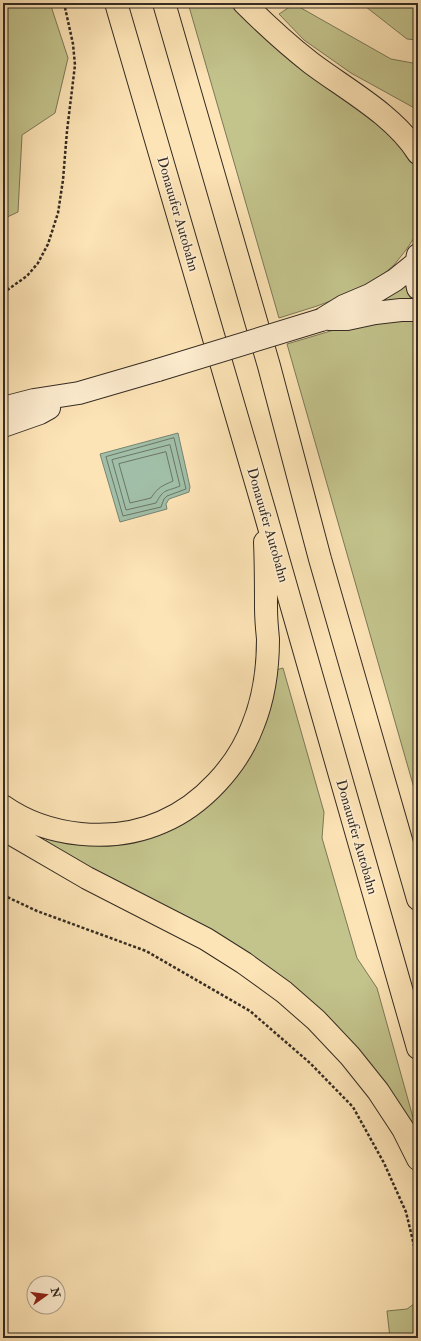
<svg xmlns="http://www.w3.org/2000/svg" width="421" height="1341" viewBox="0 0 421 1341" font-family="'IM FELL Double Pica',serif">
<rect width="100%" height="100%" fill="#fde4b6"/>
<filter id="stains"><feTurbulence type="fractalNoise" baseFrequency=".005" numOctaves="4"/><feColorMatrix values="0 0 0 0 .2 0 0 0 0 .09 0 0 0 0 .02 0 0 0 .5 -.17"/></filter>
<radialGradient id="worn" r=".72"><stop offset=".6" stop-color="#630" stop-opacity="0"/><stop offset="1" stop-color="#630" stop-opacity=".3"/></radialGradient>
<path fill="#c3c38c" stroke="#7c7858" d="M3,3H50L68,58L55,113L22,135L18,212L3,219Z
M188,3H233L248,18L405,145L418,165V232L406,250L394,265L380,277L360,290L317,306L279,318Z
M361,3H418V40L407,39Z
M294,4L391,59L418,64V110L351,73L304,40L279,14Z
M407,285L411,301L368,306Z
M398,318L418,321V802L287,344L344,327Z
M283,668L324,812L322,838L357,958L377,988L417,1132L416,1133L388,1088L368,1060L324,1013L46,841L47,837L202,808L276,670Z
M418,1301V1338H390L387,1311L407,1309Z"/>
<path fill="#a1bfa8" stroke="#768473" d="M178,433L190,487L189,492L169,499L166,504L167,509L120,522L100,454Z"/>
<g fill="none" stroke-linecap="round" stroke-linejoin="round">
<path stroke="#6b7666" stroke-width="1" d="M174,438L186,489L167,496L164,499L161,507L123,516L106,457Z
M170,445L180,486C166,492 164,488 156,503L126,510L112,460Z
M166,452L173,481C162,486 158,487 151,498L130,503L119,464Z"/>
<g stroke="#352c23" stroke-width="24">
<path id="secondary" d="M418,255C415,266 415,277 418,288
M329,319H347L375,313L401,310H418
M321,320L344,306L370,295L395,280L416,263
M3,408L34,400L79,393L158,370
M3,426L40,413L49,408"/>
</g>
<g stroke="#352c23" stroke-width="24">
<path id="motorway" d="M116,3L265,513L418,1048
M164,3L269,366L320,559L418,899
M244,3C265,24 288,45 311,63C347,90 394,115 418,153
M3,806C47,837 112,844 162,822C202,805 238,766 253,725C264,698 268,667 268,639C267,629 266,619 266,608C266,586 266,564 265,542
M3,829L87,878L206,939L244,963L284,992L316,1020L350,1056L378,1091L403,1129L418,1159"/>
</g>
<path stroke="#352c23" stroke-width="2.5" stroke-dasharray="3 2" stroke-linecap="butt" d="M3,293L27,276L38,263L48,244L58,213L63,180L67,131L75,65L73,44L64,3
M3,895L37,911L146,951L250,1011L310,1063L353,1107L384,1163L406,1212L418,1262"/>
<use href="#secondary" stroke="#feedd0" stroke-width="22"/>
<use href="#motorway" stroke="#fde4b6" stroke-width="22"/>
<g stroke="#352c23" stroke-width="24" stroke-linecap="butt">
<path id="secondary-bridge" d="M158,370L321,320"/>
</g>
<use href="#secondary-bridge" stroke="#feedd0" stroke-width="22"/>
</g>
<g text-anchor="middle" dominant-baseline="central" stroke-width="3" stroke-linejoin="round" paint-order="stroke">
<g font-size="14" fill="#352c23" stroke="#feedd0">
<text transform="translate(178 214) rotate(74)">Donauufer Autobahn</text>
<text transform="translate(268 525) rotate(74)">Donauufer Autobahn</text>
<text transform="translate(357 837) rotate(74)">Donauufer Autobahn</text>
</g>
</g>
<rect width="421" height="1341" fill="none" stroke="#fde4b6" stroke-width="16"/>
<rect x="4" y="4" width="413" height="1333" fill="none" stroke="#352c23" stroke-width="2"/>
<rect x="8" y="8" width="405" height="1325" fill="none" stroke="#352c23"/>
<g transform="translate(46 1295) rotate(76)"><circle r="19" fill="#feedd0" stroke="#aea08b"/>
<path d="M0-3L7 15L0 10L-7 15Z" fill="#8f2418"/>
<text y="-6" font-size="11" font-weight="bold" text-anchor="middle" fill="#352c23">N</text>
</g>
<rect width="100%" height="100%" filter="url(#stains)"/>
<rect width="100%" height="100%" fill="url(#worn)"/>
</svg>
